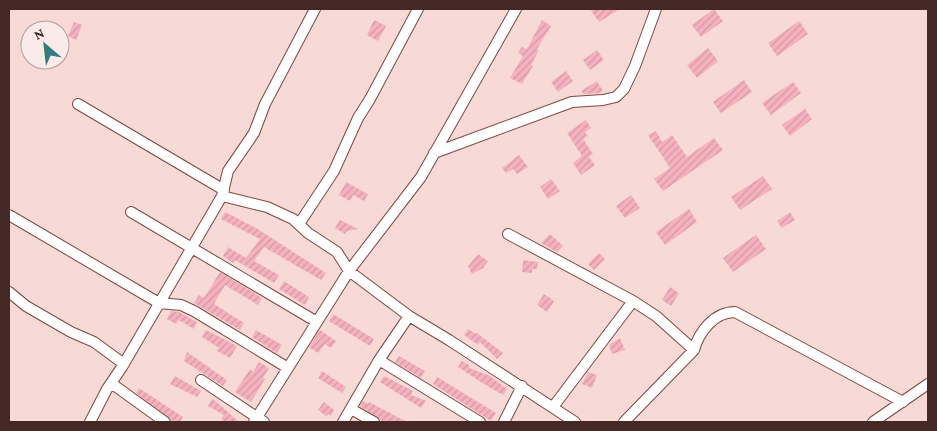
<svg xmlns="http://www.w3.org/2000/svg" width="937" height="431" viewBox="0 0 937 431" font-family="'Crimson Pro',serif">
<defs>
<pattern id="building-hatch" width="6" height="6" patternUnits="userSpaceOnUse" patternTransform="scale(1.25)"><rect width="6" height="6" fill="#f6b1bf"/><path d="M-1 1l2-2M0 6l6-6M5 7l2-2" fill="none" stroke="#d498a4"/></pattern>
</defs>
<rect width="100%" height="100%" fill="#f7dad6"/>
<path fill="url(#building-hatch)" d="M590,9H620L599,22Z
M714,9L723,21L701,37L692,25Z
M374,20L386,26L378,41L367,35Z
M542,20L551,26L537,49L539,50L531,65L533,66L522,84L510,78L523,56L518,53L522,47L527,49Z
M799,21L808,34L777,56L768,43Z
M74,22L82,25L76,40L68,36Z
M708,48L718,61L697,78L687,65Z
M597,50L604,60L590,70L583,60Z
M566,71L573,81L558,92L551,82Z
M744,80L752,92L721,113L713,102Z
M597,81L603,91L600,93L584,94L581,91Z
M793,82L801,93L771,115L762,103Z
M805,109L812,119L790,136L782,125Z
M586,120L591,128L585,132L588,136L583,139L593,154L589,157L595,165L581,175L573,163L582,156L567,133Z
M656,131L662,142L672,135L687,157L714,138L723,150L663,191L654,179L670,168L648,135Z
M519,155L528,167L517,174L513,169L506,173L502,168Z
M763,176L772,189L740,210L731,197Z
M551,179L560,191L548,199L540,187Z
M346,182L368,194L364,201L353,195L350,201L339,195Z
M631,195L640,208L625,218L616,206Z
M689,209L697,222L665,245L656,232Z
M225,212L256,228L326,273L321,280L264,247L254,261L279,275L274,283L235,260L233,263L223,256L228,247L246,258L260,239L221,219Z
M790,212L795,220L782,228L777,221Z
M340,220L358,229L347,231L345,234L335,228Z
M550,234L563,246L557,252L541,243Z
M756,235L766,249L733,272L723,258Z
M599,253L605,259L594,270L588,264Z
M478,254L488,261L483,268L472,274L468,266Z
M523,260L538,262L537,269H532V273L522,272Z
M220,272L262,298L258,305L225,285L214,304L244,323L240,330L194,303L199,295L204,298Z
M284,281L309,297L305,305L279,289Z
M670,287L679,293L671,306L662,300Z
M544,294L554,301L547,312L537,305Z
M171,311L179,312L197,322L194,329L179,320L176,324L167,319Z
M333,314L374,339L370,346L329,321Z
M468,329L476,334L477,333L503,353L497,359L480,342L478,345L464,335Z
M206,330L237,346L230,358L217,351L219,348L202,337Z
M256,330L282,345L277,353L252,337Z
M320,330L336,341L331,348L325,344L318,353L309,347Z
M620,338L625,350L612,354L609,345Z
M187,352L227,380L223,386L184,361Z
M399,356L425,371L421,378L395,362Z
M462,361L470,366L469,368L490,376L507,389L503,395L484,384L458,367Z
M259,362L269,368L263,378L265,379L251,402L235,392L250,369L253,372Z
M322,371L346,387L342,393L318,378Z
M588,372L597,375L592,388L582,384Z
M175,376L201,391L197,397L170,384Z
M384,376L413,391L411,395L426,401L421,408L380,382Z
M437,377L496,413L491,421L433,384Z
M139,388L183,417L180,422L171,420L136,393Z
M212,399L219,404L239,422H225L221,419L224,415L208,406Z
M363,401L368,404L369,402L407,422H384L360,406Z
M324,402L334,410L331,416L329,414L326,416L318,410Z"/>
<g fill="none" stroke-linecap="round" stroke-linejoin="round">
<g stroke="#804540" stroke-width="12">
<path id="minor" d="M78,104L224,190
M434,153L572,102L603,100L616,97L624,89L635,66L656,9
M222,196L267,207L293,219L308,233L337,252L349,271L409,316L449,340L575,422
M131,212L317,322
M9,215L159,303L181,305L194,311L288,368
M299,224L334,171L358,118L370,99L418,9
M508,234L633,301L656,316L694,350
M9,292L26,306L71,332L94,342L124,364
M379,360L480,422
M201,380L264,422
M111,383L165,422
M553,407L633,301
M351,409L374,422
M90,422L107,389L122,367L222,196L228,171L254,133L265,104L315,9
M254,422L349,271L421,177L516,9
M343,422L379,360L409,316
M504,422L522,386
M624,422L694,350C699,332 714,312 735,312L903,402
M873,422L928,384"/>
</g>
<use href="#minor" stroke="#fff" stroke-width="10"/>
</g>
<rect width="937" height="431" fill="none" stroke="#432826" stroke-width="20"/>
<g transform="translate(45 45) rotate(332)"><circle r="24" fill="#faebe9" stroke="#b19d9b"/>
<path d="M0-4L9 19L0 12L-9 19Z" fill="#327b83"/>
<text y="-8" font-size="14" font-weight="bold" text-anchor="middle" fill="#432826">N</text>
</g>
</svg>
